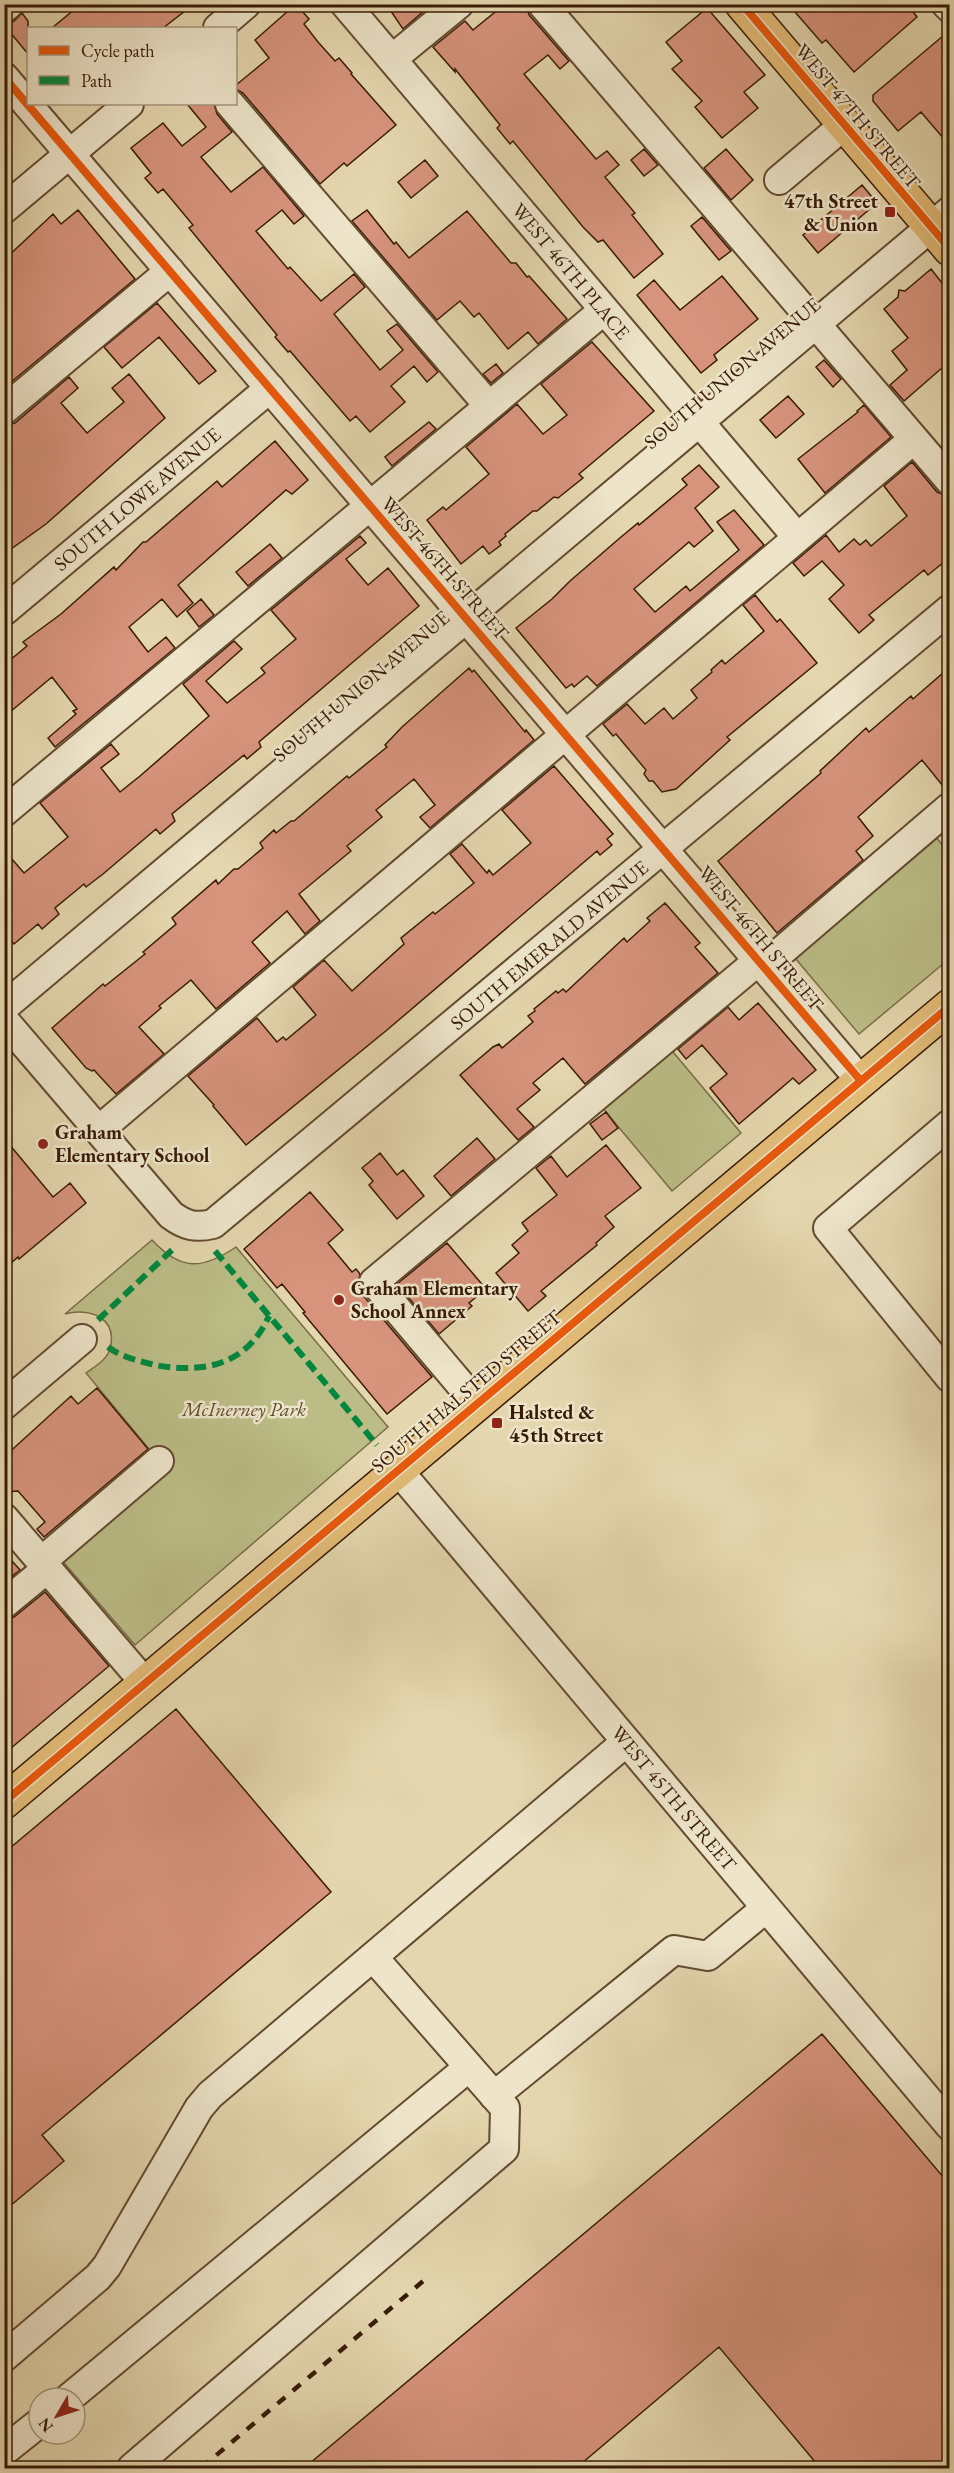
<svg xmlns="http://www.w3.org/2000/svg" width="954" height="2473" viewBox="0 0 954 2473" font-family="'EB Garamond',serif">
<rect width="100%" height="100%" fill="#e4d6ae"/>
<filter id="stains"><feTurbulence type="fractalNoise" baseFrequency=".00333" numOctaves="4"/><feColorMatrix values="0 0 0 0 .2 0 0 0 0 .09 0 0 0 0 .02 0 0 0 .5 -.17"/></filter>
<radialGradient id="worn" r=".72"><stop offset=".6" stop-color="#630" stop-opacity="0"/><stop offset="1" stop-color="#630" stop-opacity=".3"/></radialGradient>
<path fill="#bbbc86" stroke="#7a6c46" stroke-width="1.5" d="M931,831L949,853V959L859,1034L790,952Z
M668,1046L741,1133L672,1191L601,1106Z
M152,1240C181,1271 202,1270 236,1247L388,1427L135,1645L59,1557L159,1461L86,1373C94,1367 107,1360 110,1349C118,1318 90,1307 65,1314Z"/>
<path fill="#d7937c" stroke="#381b06" stroke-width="1.5" d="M81,4H194L163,28H52Z
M296,4L309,19L304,24L318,42L335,61L339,58L352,73L351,74L396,125L347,166L344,163L320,184L243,93L236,89V85L269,58L255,40Z
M386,4H432L403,29Z
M505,4H526L529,15L569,61L560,69L548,55L524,74L596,159L607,151L619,165L605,177L635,213L632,215L663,254L634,278L603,240L598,242L583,227L513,141L510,144L497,128L500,125L455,69V72L433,47L465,21L473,30Z
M788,4H907L917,17L854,72L826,40L822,43Z
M707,8L765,75L744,92L758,108L722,138L695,107L702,101L672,69L682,61L666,42Z
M22,13L28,21V54L4,25L14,21Z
M950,30V146L921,112L898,131L873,101V95Z
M187,104H214L217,114L232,132L201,157L231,192L263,167L304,216L294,224L282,210L256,231L288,269L290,267L321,301L354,274L365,287L334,314L380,370L403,350L387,331L397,324L438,372L427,382L414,366L391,386L405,402L370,432L356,416L350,421L290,351L288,352L275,337L277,335L189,228L193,225L163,189L158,193L145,178L151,173L131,148L163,123L182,146L206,127Z
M644,149L658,165L644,176L631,160Z
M726,149L753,180L731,200L704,168Z
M425,160L438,176L411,198L398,182Z
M862,185L877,203L818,253L803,235Z
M78,210L135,279L4,388V260L53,214L61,224Z
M367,210L394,244L396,242L409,258L467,211L511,263H516L527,277L529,276L567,319L538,344L528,332L508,349L479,313L474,317L460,301L437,320L352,221Z
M702,217L731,251L719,260L691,226Z
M931,269L950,293V361L904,401L890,385L907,370L892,351L908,338L884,309L898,297L899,290L905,291Z
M722,276L758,319L714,355L717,360L701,373L637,295L654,280L680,310Z
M157,303L216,371L199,384L159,337L122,368L104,347Z
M592,342L654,411L579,474L583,478L558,498L554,497L537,511H533L505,534L506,536L499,542L501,545L489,554L483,546L461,564L427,520L443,507L446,510L489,474L466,447L517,404L543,434L567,415L541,384Z
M824,360L841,379L833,387L816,367Z
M496,364L503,373L491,383L483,374Z
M129,374L165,418L46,524L4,554V482L9,478L4,472V426L15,423L69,377L78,388L61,403L87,433L124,402L112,388Z
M788,396L804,414L776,438L760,420Z
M864,405L891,437L825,493L798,459L858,412L857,411Z
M429,422L436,429L392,466L385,457Z
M275,441L308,480L292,494L286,490L178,585L193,603L177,617L162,599L129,627L148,652L166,637L175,648L55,747L48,738L76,714L73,711L77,709L52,677L4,717V665L27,646L23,642L61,614L114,567L116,570L143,542H146L217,481L222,487Z
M912,462L937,492L950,497V557L928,575L924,570L869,615L874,620L859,633L829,599L844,585L822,561L804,576L793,563L826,535L839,552L854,539L860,545L866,540L871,546L907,516L884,486Z
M699,465L719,487L695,508L713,531L694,547L689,542L634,589L655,612L686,586L690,591L739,550L717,522L734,510L764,545L597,686L587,676L574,687L572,684L566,688L516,628L552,599L570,581L621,537L638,523L639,525L687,485L682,479Z
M360,536L366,543L346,559L368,585L388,568L419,606L259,742L261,747L247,759L244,755L172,814L175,821L160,834L156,829L103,874L86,887L84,884L55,908L59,914L42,929L38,924L14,944L4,931V850L24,873L68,837L40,803L111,744L119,754L101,768L120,792L140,776L209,716L183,684L234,641L242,649L206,681L227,703L265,673L261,668L296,639L271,610Z
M270,544L282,558L248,586L236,572Z
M755,595L777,622L780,619L817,663L727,737L730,740L676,789L662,792L653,781H649L644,774L646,770L616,734L613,736L603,724L627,704L645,724L664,708L673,719L697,698L691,690L712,672L711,670L722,660L725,664L764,631L743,605Z
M201,599L214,615L199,627L187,611Z
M950,667V791H947L922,760L858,817L873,836L856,851L863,860L777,933L718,861L821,773L820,771L866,728L869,732L911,696L913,699Z
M469,668L472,672L474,670L525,732L526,730L534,740L430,828L420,817L435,805L414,779L376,810L382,817L347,846L351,851L299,894L320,921L305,934L287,911L252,942L270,963L216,1009L191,980L159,1006L161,1008L139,1027L164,1054L116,1094L94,1070L92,1071L86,1068L52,1028L95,991L103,984L105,986L145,954L143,952L176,924L172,918L216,880L218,884L234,869H238L263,848L260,843L274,830L276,833L291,821H294L347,776L349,778L387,747L385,745L402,727Z
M554,766L613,834L607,839L612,845L600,855L597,851L387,1030L246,1145L213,1106L214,1105L188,1076L257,1018L277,1042L283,1037L286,1040L316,1015L293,987L324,960L352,991L404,944L401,938L433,912L435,914L474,883L450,854L462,844L487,873L489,870L493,875L531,843L502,810Z
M665,903L700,943L695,947L718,973L585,1084L563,1058L533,1083L540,1090L517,1109L534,1127L518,1140L460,1075L493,1047L499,1044L502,1048L533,1022L528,1016L535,1011L534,1009L556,991L558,993L563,989L566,992L624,938L627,942L650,921L647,918Z
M758,1003L816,1070L799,1084L793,1078L739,1124L710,1088L727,1074L702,1045L686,1059L678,1049L728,1007L739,1020Z
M606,1112L618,1128L602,1140L590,1124Z
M4,1138L53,1197L70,1183L86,1203L19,1259L18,1257L4,1269Z
M477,1138L495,1159L451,1196L434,1176Z
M606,1145L641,1188L605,1216L614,1227L596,1243L597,1245L541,1291L546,1296L528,1311L496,1273L519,1253L512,1245L528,1231L522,1223L557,1195L536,1168L551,1156L567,1177Z
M380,1153L397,1175L403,1170L424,1196L397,1219L369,1185L373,1181L362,1168Z
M310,1192L343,1230L328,1243L352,1272L356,1269L360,1274L358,1284L361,1293L432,1377L387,1414L303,1313L305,1312L282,1284L277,1288L244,1249Z
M447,1243L486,1289L469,1303L472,1306L439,1334L397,1284Z
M97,1388L148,1449L44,1537L37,1529L45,1522L18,1491L4,1492L8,1479L4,1475V1457L71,1396L78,1404Z
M4,1552L20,1570L4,1582Z
M45,1592L109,1666L4,1754V1620L14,1617Z
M176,1709L331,1892L42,2135L64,2161L4,2211V1853Z
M822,2034L950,2185V2469H821L719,2347L575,2469H303Z"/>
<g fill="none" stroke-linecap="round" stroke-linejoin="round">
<g stroke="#634a30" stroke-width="32">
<path id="minor" d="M345,4L797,537
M542,4L950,481
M946,4L950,8
M4,8L9,4
M218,28L246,4
M392,59L459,4
M4,77L861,1081
M230,104L489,406
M779,180L844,125
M4,209L129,104
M4,410L170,271
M4,611L270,388
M4,812L604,310
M763,967L950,807
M4,1007L950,211
M4,1020L171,1215C186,1226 195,1228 213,1224L950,609
M950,1124L828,1228L950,1378
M99,1130L914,439
M477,1404L374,1282L758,961
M4,1405L82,1339
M398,1470L950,2126
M4,1518L145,1683
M42,1561L159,1461
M4,1604L48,1568
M494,2096L674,1950L708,1956L766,1908
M4,2357L98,2277L107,2266L199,2108L210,2095L626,1742
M69,2398L469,2067
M4,2451L39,2423
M132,2468L504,2149L505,2108L373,1957"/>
</g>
<g stroke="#381b06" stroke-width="36">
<path id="major" d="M742,4L950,249
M4,1802L950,1006"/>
</g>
<use href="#minor" stroke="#ede4ca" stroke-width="28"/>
<use href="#major" stroke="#e2bb77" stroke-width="33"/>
<path stroke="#381b06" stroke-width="4.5" stroke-dasharray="10 10" stroke-linecap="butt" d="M201,2468L428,2277"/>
<path stroke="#00873e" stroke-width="6" stroke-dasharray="12 6" stroke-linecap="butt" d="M215,1251L377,1445
M98,1320L172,1250
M108,1347C121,1357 139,1361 155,1365C204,1374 247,1365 269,1316"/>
<g stroke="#ede4ca" stroke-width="11">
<path id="cycleway" d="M742,4L950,249
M4,77L861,1081
M4,1802L950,1006"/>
</g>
<use href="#cycleway" stroke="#e8590c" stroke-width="8"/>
</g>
<g fill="#8f2418" stroke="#ede4ca" stroke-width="2">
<rect x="884" y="206" width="12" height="12" rx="3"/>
<circle cx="43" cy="1144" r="6"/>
<circle cx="339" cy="1300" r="6"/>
<rect x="491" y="1417" width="12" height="12" rx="3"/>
</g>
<g text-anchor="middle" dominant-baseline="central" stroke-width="5" stroke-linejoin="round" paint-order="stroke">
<g font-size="20" fill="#381b06" stroke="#ede4ca">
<text transform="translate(858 116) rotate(50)">WEST 47TH STREET</text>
<text transform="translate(571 271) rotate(50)">WEST 46TH PLACE</text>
<text transform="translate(732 373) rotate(-40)">SOUTH UNION AVENUE</text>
<text transform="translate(137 499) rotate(-40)">SOUTH LOWE AVENUE</text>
<text transform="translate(445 568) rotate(49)">WEST 46TH STREET</text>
<text transform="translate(361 686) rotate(-40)">SOUTH UNION AVENUE</text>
<text transform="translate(761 938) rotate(50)">WEST 46TH STREET</text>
<text transform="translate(549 945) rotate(-40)">SOUTH EMERALD AVENUE</text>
<text transform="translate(466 1391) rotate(-40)">SOUTH HALSTED STREET</text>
<text transform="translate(674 1798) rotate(50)">WEST 45TH STREET</text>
</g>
<g font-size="20" font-weight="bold" fill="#381b06" stroke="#ede4ca" text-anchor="start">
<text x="878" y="201" text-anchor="end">47th Street<tspan x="878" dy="23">&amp; Union</tspan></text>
<text x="55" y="1132">Graham<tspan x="55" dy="23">Elementary School</tspan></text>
<text x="351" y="1288">Graham Elementary<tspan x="351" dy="23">School Annex</tspan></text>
<text x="509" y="1412">Halsted &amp;<tspan x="509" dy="23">45th Street</tspan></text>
</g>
<g font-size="20" font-style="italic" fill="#5f4b2c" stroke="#ede4ca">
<text x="244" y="1409">McInerney Park</text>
</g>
</g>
<rect width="954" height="2473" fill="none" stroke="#e4d6ae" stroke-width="24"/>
<rect x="6" y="6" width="942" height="2461" fill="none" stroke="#381b06" stroke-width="3"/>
<rect x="12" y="12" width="930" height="2449" fill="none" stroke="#381b06" stroke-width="1.5"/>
<rect x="27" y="27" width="210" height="78" fill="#ede4ca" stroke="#a5947c" stroke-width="1.5"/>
<rect x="39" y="46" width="30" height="9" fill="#e8590c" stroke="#a5947c" stroke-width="1.5"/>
<text x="81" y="57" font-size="18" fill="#381b06">Cycle path</text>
<rect x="39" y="76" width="30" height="9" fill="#00873e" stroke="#a5947c" stroke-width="1.5"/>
<text x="81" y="87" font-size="18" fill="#381b06">Path</text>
<g transform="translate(57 2416) rotate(231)"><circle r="28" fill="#ede4ca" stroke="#a5947c" stroke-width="1.5"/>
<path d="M0-4.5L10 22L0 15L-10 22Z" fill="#8f2418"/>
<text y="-9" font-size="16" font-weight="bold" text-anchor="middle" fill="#381b06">N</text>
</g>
<rect width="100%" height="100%" filter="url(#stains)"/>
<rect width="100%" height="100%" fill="url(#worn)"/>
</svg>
